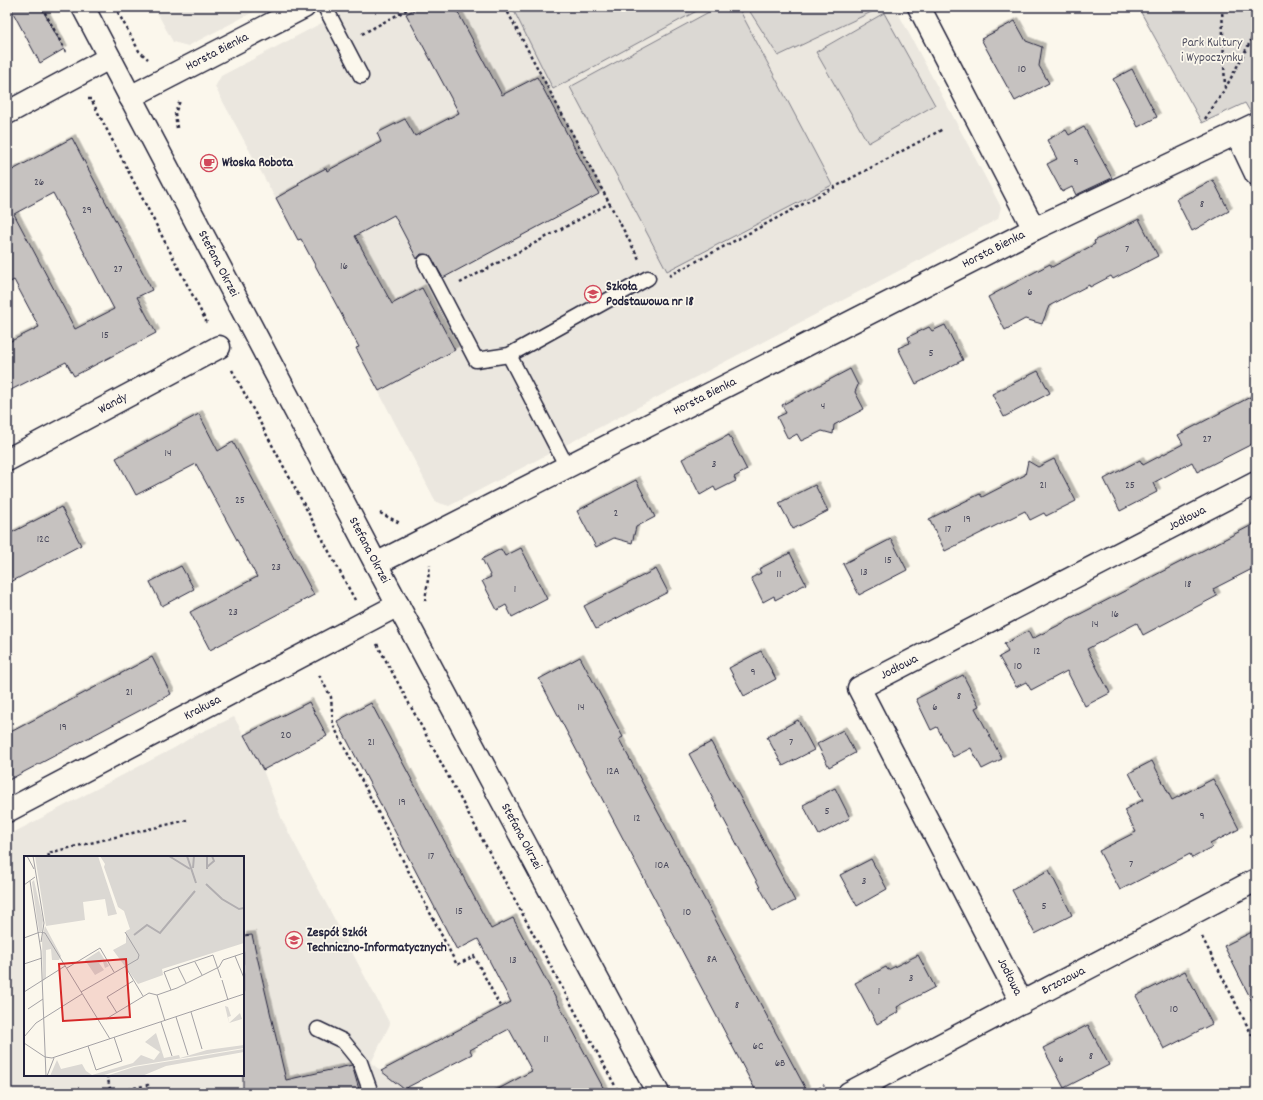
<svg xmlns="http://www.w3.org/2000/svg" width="1263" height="1100" viewBox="0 0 1263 1100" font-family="Dekko,sans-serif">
<defs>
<filter id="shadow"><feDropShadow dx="3.5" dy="-3.5" stdDeviation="0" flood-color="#0004"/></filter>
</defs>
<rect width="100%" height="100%" fill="#fbf7ec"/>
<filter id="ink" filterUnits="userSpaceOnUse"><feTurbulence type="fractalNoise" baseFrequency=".025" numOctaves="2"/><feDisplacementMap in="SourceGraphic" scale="8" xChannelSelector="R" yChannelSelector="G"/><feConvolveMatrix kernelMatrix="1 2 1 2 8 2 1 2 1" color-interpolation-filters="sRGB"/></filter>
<g filter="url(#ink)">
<path fill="#ebe7df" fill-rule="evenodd" d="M154,7H263L188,46L173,42Z
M352,7H895L1001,207L998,219L449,506L436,502L356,348L358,347L301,239L298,240L215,87L221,76Z
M234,717L263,770L282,820L390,1024L371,1063L410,1093H7V836L176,747L195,735ZM25,857H243V1075H25Z"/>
<path fill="#dbd8d3" stroke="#7e7d87" d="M512,7H704L553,89Z
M718,7H738L832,185L667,271L570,87Z
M747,7H882L778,56Z
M1138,7H1256V122L1245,103L1202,123Z
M884,13L935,105L868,143L816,52Z"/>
<path fill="#c6c2c0" stroke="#22223b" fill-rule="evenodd" filter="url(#shadow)" d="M10,7H41L64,49L40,63Z
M420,7H455L502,95L537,77L599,194L443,278L430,255L421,254L417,259L394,215L355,236L392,304L422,288L455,350L379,391L356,348L359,347L301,239L298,240L276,198L299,185L298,183L305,179L326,168L327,171L381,142L377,133L405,119L415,136L459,113L406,14Z
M1015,21L1026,41L1042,47L1039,66L1049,83L1015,101L981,39Z
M1132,69L1157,117L1138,127L1113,79Z
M1084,127L1112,178L1076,195L1072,187L1062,192L1047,164L1057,159L1047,140L1066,130L1069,135Z
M72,138L152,290L137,297L156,333L74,376L66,362L7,392V343L39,327L14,280L7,284V173ZM53,193L114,309L75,329L14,214Z
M1213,180L1229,211L1192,231L1176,199Z
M1139,219L1158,256L1113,279L1111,276L1090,287L1089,285L1049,306L1042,324L1025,319L1005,330L988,297L1050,264L1052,267L1095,244L1094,241Z
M945,325L963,360L916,384L898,348L910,343L908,337L929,327L932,331Z
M850,369L858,385L855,392L864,409L834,425L833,434L822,431L801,441L797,434L788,439L777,417L786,413L782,405Z
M1038,371L1050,393L1004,417L992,394Z
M1256,394V442L1197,472L1192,462L1153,483L1157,492L1120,511L1104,479L1140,460L1143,465L1183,444L1178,435Z
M199,414L218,451L233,442L314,595L210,650L190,612L257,577L196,464L136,495L116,458Z
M729,435L747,470L734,477L736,481L716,491L714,487L700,495L682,459Z
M1054,459L1076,501L1046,516L1044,513L1030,520L1025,511L945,551L929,519L980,494L982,497L1025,475L1028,461L1038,467Z
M636,480L655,517L636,527L632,543L614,538L596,547L577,511Z
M815,485L828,511L793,529L779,503Z
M61,507L81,545L7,584V535Z
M1256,523V567L1213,589L1217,596L1143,635L1137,623L1087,649L1110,693L1085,706L1067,671L1031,690L1026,682L1016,687L999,657L1008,652L1004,644L1028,631L1032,639Z
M891,539L907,570L859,595L843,564Z
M521,548L547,599L512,617L506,605L497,610L482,581L491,577L482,559L501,549L505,556Z
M790,553L806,584L775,600L774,596L763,602L751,578L761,573L759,569Z
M181,566L194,589L162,606L150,582Z
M656,569L668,592L596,629L584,606Z
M761,651L776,679L744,696L729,668Z
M152,657L171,694L7,781V734Z
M580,657L623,737L619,739L808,1093H757L539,679Z
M963,675L979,706L975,708L1002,759L982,769L971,748L953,757L937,727L931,730L916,699Z
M309,702L327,736L263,770L244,735Z
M371,703L491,929L513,918L606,1093H491L532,1071L509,1029L470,1050L472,1054L404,1089L381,1071L511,1002L478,939L457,950L337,721Z
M798,720L814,750L783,766L767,737Z
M843,730L855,753L829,767L817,744Z
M711,742L795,901L773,912L689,754Z
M1152,761L1172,800L1213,779L1239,829L1210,844L1212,848L1192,858L1190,854L1120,890L1099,851L1136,832L1124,810L1143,800L1129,773Z
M835,788L850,818L819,835L803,805Z
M871,859L887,889L857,906L840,875Z
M1049,870L1072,915L1035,934L1012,890Z
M1256,930V1009L1224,946Z
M252,935L286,1080L352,1065L360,1093H243V936Z
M918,955L935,987L897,1007L899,1012L877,1024L855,983L886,967L888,970Z
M1185,971L1212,1024L1164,1049L1136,996Z
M1088,1025L1109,1065L1064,1088L1043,1048Z"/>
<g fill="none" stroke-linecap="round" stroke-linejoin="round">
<g stroke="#22223b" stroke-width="17">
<path id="lane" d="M325,7L361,76
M425,262L476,360L509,355
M567,467L509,355L648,278
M318,1029L343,1041L360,1062L371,1093"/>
</g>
<g stroke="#22223b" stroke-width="25">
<g id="street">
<path id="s1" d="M83,7L376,564L658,1093"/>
<path d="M919,7L1034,229"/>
<path id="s2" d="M130,97L304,7"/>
<path d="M7,113L109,58"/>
<path d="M1237,134L1256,174"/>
<path id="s3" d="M7,460L219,347"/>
<path id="s4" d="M376,564L1034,229L1256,124"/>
<path id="s5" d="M7,811L398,605"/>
<path id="s6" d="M1022,1003L859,688L1256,483"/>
<path id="s7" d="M849,1093L1256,880"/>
</g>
</g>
<path stroke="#22223b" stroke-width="2.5" stroke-dasharray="3 3" stroke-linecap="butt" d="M42,7L66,52
M115,7L139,51L148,59
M505,7L639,259
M1222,7L1225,89
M362,34L412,7
M88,99H91L208,325
M1205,119L1225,89L1256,31
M177,128L175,113L180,101
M669,276L943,129
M460,283L610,203
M232,370L355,600
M380,513L400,523
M425,601L430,565
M377,644L619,1093
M319,675L331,697L333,725L457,965L474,956L500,1006
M49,857L48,853L187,820
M1202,937L1256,1043
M107,1075L111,1093L148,1085L150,1093
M177,1093L186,1091
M814,1093L824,1085"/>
<use href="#lane" stroke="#fbf7ec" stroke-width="14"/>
<use href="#street" stroke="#fbf7ec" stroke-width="22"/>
</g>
</g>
<defs>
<g id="cafe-ring" transform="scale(0.9)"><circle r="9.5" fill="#fbf7ec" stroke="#d1495b" stroke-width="1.5"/><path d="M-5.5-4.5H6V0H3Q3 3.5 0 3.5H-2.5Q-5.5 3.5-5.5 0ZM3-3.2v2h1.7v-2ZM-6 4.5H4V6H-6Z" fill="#d1495b"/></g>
<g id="school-ring" transform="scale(0.9)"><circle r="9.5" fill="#fbf7ec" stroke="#d1495b" stroke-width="1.5"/><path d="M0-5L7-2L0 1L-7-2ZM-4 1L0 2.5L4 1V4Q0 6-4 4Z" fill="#d1495b"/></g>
</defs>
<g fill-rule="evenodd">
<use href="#cafe-ring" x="209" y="163"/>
<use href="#school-ring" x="593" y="294"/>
<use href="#school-ring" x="294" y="940"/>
</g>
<g text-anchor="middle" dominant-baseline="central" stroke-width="3.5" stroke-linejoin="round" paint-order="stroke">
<g font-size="11" fill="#4b4a5c">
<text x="1022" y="70">10</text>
<text x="1076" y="163">9</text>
<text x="39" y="183">26</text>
<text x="1202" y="205">8</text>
<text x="87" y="211">29</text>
<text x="1127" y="250">7</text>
<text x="344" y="267">16</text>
<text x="118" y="270">27</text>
<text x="1030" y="293">6</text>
<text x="105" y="336">15</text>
<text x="931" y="354">5</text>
<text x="823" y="407">4</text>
<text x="1207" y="440">27</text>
<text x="168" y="454">14</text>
<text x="714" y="465">3</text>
<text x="1043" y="486">21</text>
<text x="1130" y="486">25</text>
<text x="240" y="501">25</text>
<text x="616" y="514">2</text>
<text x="967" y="520">19</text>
<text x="948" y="530">17</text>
<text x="43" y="540">12C</text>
<text x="888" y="561">15</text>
<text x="276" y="568">23</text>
<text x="864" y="573">13</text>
<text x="779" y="575">11</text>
<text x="1188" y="585">18</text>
<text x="515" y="590">1</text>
<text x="233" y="613">23</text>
<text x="1115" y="615">16</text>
<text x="1095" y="625">14</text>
<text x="1037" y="652">12</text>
<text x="1018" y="667">10</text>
<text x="753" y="673">9</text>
<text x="129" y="693">21</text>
<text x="959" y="697">8</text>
<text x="581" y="708">14</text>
<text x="935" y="708">6</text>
<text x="63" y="728">19</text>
<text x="286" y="736">20</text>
<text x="371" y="743">21</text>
<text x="791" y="743">7</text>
<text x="613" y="772">12A</text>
<text x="402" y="803">19</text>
<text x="827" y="812">5</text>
<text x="1202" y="817">9</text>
<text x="637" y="819">12</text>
<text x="431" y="857">17</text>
<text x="1131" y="865">7</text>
<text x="662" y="866">10A</text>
<text x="864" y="882">3</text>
<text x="1044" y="907">5</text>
<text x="459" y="912">15</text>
<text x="687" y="913">10</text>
<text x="712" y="960">8A</text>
<text x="513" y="961">13</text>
<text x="911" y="979">3</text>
<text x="879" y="992">1</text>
<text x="737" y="1006">8</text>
<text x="1174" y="1010">10</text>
<text x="546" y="1040">11</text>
<text x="758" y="1047">6C</text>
<text x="1091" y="1057">8</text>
<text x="1061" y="1060">6</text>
<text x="780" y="1064">6B</text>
</g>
<g font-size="13" fill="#505061" stroke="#fbf7ec">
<text x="1212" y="43">Park Kultury<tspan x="1212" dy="15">i Wypoczynku</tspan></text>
</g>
<g font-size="13" fill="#22223b" stroke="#fbf7ec">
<text stroke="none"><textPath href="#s2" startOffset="98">Horsta Bienka</textPath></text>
<text stroke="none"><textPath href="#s4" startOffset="693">Horsta Bienka</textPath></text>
<text stroke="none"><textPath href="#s1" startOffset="290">Stefana Okrzei</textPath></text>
<text stroke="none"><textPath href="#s4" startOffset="369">Horsta Bienka</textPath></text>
<text stroke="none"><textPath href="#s3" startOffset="120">Wandy</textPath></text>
<text stroke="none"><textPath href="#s6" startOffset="724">Jodłowa</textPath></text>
<text stroke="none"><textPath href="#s1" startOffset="614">Stefana Okrzei</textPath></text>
<text stroke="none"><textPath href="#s6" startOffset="400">Jodłowa</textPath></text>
<text stroke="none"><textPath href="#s5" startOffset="221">Krakusa</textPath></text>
<text stroke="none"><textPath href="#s1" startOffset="938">Stefana Okrzei</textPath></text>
<text transform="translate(1009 977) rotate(63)">Jodłowa</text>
<text stroke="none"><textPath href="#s7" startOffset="242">Brzozowa</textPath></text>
</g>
<g font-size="13" font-weight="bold" fill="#22223b" stroke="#fbf7ec" text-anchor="start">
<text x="222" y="163">Włoska Robota</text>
<text x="606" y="287">Szkoła<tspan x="606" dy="15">Podstawowa nr 18</tspan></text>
<text x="307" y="933">Zespół Szkół<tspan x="307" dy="15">Techniczno-Informatycznych</tspan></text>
</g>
</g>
<g transform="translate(24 856)">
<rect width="220" height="220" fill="#fbf7ec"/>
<path d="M11,0H74L93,58L84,60L81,43L59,46L61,64L22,70ZM76,0H220V87L138,113L139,119L114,128L89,94L102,87V75L106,73L100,55L94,51L80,11L81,8ZM10,24L19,64L18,75H15L13,63L8,26ZM21,70L37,100L35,104H28L27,93L22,94V122L19,125L18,83ZM75,95L85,110L81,112L79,106L75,107L80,114L71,119L61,104ZM201,150L204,151L207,160L204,161L205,167L216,157L218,163L205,167ZM132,177L140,202L155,199L156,202L183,194L220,189V192L110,210L77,220H26L33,204L37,213L58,208L62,215L68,219L109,207L117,199L130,204L136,196L121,186ZM220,193V196L142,210L118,220H82L110,211Z" fill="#dbd8d3"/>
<path fill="none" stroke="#b1aeb0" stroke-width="2" d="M145,0L166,13M163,0L172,27M183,11L190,5L188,0M169,12L170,0M183,13V0M182,28L198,43L215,53L220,52M110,79L123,69L136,77L171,35"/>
<path fill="none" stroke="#a4a2a5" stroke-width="1" d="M3,0L10,13M9,0L20,67L17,86M6,25L17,95L22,220M0,29L11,21M0,82L16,76L21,77L86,183M211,100L220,122M171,106L178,119M0,108L18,102M101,110L119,140M43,112L76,92L90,116M198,124L204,144M162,127L154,111L189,99L197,122M147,134L140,116L154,111M0,136L41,110M57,136L114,103L115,99L101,76M133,139L141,165M4,153L19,143M167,156L178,193M93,157L83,141L109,125M152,161L164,199M82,163L125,137L133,139L153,132L195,111L199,104L220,97M137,166L148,200M0,181L12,167L58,138M0,187L21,201L28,202L220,138M64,190L72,214L98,205L90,181M23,220L30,202"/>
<path fill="#d62828" fill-opacity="0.15" stroke="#d62828" stroke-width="2" d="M102,103L106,161L39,165L35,108Z"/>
<rect width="220" height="220" fill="none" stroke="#22223b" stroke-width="2"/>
</g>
<rect width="1263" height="1100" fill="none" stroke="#fbf7ec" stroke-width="24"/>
<rect x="12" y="12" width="1239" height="1076" fill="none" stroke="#22223b" stroke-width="1.5" filter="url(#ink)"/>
</svg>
